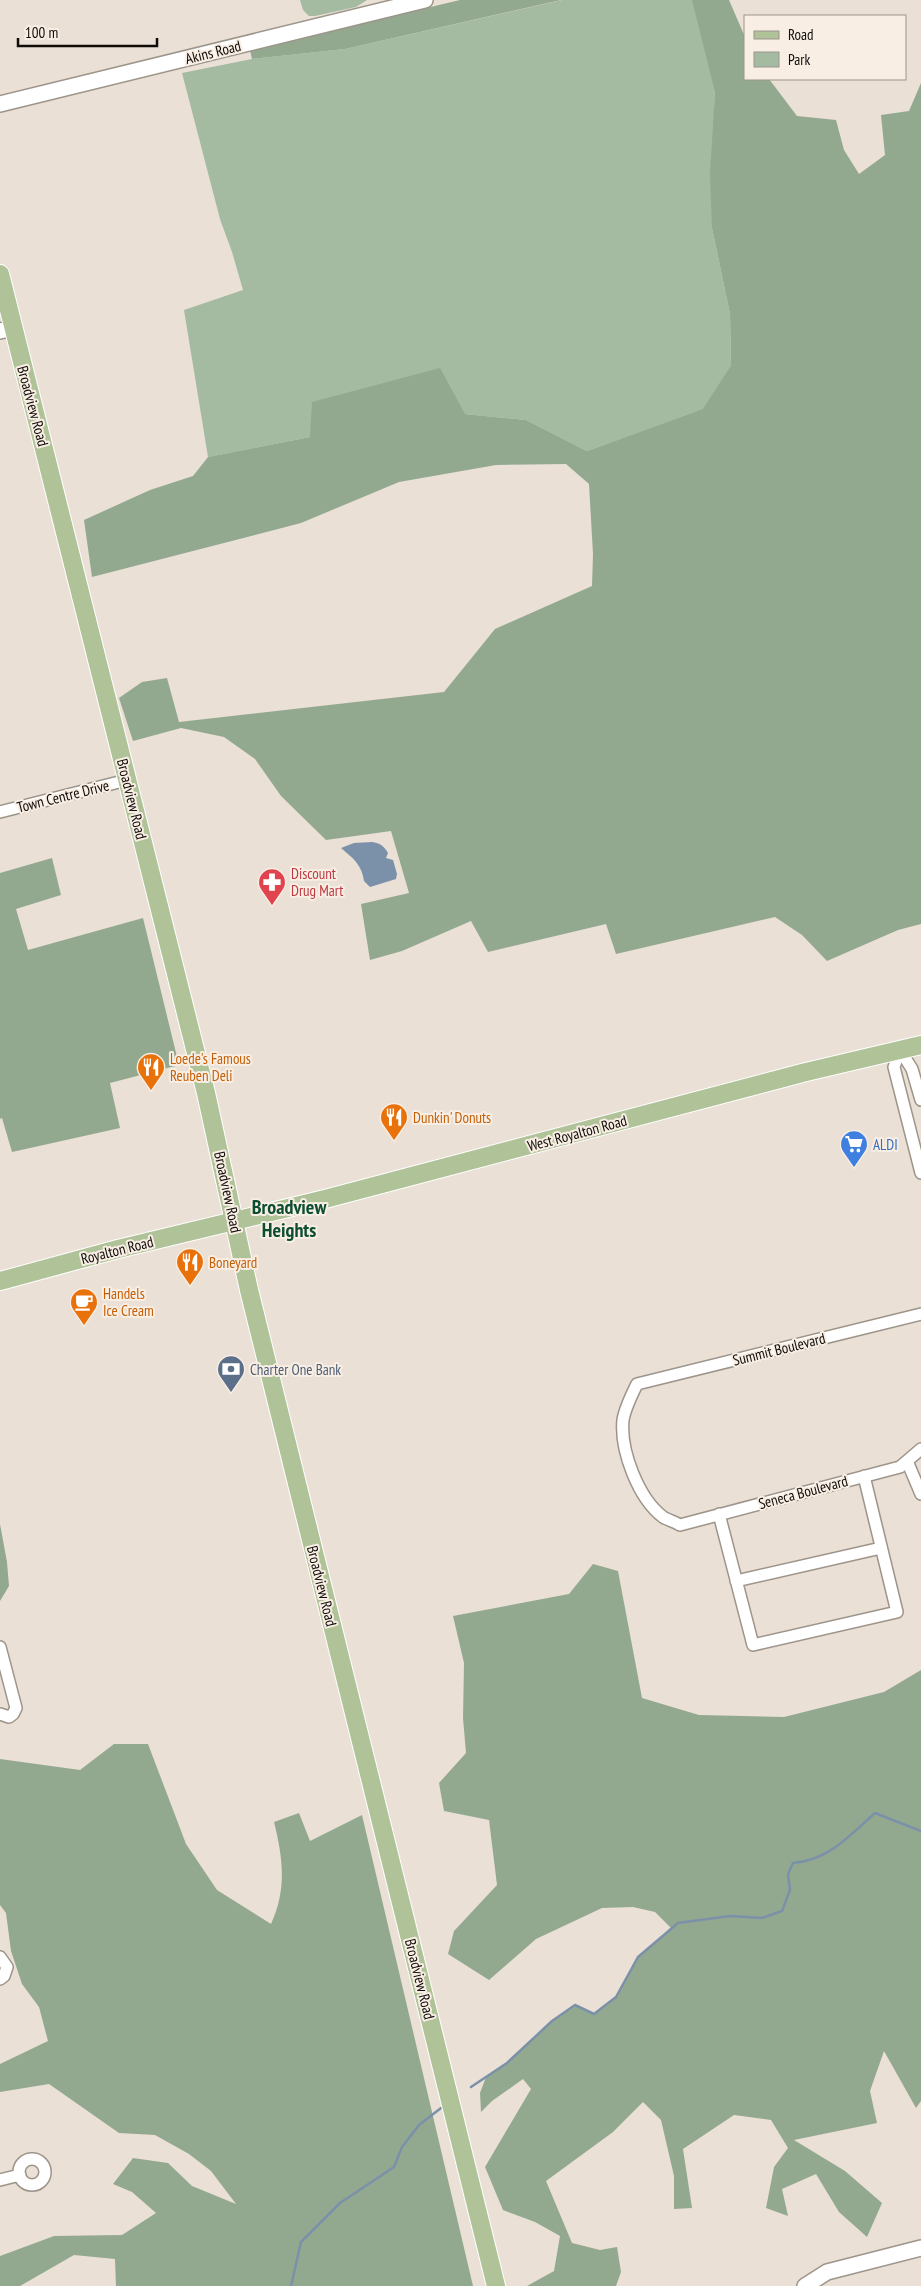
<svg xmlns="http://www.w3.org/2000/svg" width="921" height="2286" viewBox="0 0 921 2286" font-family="'PT Sans Narrow',sans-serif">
<rect width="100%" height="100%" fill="#eae0d6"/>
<path fill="#a4baa1" d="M300,0H367L356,7L315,16H309L303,10Z
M562,0H693L715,85L712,228L730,314L731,365L704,409L587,451L526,420L465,414L310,437L208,457L184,310L243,290L232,252L220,219L182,73L252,59L345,49Z"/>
<path fill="#93a98f" d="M460,0H561L345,49L252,59L250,50Z
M692,0H729L745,37V79H769L797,116L836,120L844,150L859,174L885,155L881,115L909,111L921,83V924L898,930L827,961L802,935L775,917L616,954L606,924L488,952L471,921L402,951L370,960L361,904L409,893L391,831L326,840L281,796L255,759L224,737L181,728L133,741L119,698L142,682L167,678L179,722L444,692L495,629L592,586L593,554L589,484L566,464L496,465L399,482L301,523L92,577L84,520L150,490L193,476L208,457L310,437L312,402L440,368L465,414L526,420L587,451L703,409L731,365L730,314L712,228L710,174L715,92Z
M52,858L61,895L16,909L28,950L143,918L179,1065L110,1083L120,1128L12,1152L2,1118L0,1119V873Z
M0,1524L7,1562L9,1586L0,1601Z
M593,1564L618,1571L642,1698L699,1715L784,1717L884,1692L921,1670V2101L916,2108L884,2051L870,2091L877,2123L794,2140L845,2171L882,2203L867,2237L839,2212L816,2174L782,2189L788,2216L766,2208L774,2167L788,2148L771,2120L734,2115L683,2149L692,2208L674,2209V2176L661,2120L643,2102L613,2132L546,2181L572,2243L600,2250L617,2247L621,2272L616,2286H527L554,2271L560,2236L535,2222L503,2210L485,2167L531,2089L523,2079L492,2101L481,2112L480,2093L486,2077L507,2063L552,2021L575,2005L594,2014L616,1997L638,1957L671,1928L655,1912L633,1907L602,1908L536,1939L489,1980L448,1954L454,1931L497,1885L489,1820L444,1811L439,1783L466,1753L463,1718L464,1663L453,1616L569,1594Z
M114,1744H148L186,1844L217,1890L271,1924C287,1889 283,1858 274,1822L299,1813L310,1841L362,1815L473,2286H116L115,2259L74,2255L20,2286H0V2256L54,2236L122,2235L156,2213L132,2192L113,2184L133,2158L168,2163L192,2186L236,2204L211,2171L189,2154L155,2135L119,2133L49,2084L0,2092V2064L48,2041L39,2007L22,1984L11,1951L6,1913L0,1905V1759L80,1770Z"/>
<path fill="#7b91a9" d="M372,842C380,843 384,846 388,853L386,858L393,860L397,874L396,879L370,887L364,881C362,865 353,858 341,848L354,843Z"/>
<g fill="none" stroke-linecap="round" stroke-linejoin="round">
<path stroke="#7b91a9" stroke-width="2.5" d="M471,2087L507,2063L552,2021L575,2005L594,2014L616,1997L638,1957L678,1923L730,1916L762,1918L782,1911L790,1890L788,1874L793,1863C829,1860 849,1836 875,1813L921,1831
M291,2286L301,2242L340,2203L394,2167L402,2147L419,2125L441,2108"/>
<g stroke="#9d948a" stroke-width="14">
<path id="street" d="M0,812L127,780
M900,1050L894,1067L921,1173
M900,1050L912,1069L921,1100
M921,1314L637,1384C631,1396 625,1408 623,1420C620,1450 638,1498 663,1517C668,1520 675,1522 680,1525L900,1467L921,1449
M907,1461L921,1494
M719,1514L753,1645L897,1612L864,1476
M736,1581L881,1548
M0,1647L16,1708L13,1714L9,1717L0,1714
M0,1957L7,1967L4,1976L0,1979
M19 2172a13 13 0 1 1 26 0a13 13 0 1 1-26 0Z
M0,2180L20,2175"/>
</g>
<g stroke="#9d948a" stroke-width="18">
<path id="secondary" d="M0,104L425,0
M0,331L13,328
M805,2286L827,2272L921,2248"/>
</g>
<g stroke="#fff" stroke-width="20">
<path id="primary" d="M0,274L206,1093L249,1290L496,2286
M0,1281L118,1249L325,1199L806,1072L921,1045"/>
</g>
<use href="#street" stroke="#fff" stroke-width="11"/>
<use href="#secondary" stroke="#fff" stroke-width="15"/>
<use href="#primary" stroke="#b0c298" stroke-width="18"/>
</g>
<defs>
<g id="pharmacy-pin" transform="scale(1.4375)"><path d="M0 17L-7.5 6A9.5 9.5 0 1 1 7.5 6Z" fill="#e0444e" stroke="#f8eee4"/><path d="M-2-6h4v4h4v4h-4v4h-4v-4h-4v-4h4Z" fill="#fff"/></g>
<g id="restaurant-pin" transform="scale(1.4375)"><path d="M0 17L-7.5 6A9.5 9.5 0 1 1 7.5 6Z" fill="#e8710a" stroke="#f8eee4"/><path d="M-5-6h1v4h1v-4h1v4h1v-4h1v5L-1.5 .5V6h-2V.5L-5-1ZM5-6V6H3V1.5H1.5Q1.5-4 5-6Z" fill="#fff"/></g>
<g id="supermarket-pin" transform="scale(1.4375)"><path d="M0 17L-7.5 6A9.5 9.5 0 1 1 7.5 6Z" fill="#3f7fe0" stroke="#f8eee4"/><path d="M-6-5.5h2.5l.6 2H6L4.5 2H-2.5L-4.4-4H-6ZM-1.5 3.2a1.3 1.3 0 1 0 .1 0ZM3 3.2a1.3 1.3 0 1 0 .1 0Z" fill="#fff"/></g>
<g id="cafe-pin" transform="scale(1.4375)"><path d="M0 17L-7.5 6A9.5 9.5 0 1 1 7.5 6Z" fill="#e8710a" stroke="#f8eee4"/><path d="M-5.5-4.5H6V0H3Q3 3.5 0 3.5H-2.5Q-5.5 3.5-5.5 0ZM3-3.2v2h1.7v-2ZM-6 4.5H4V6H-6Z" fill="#fff"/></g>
<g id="bank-pin" transform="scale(1.4375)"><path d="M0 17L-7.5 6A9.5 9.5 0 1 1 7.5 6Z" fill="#5c6f8a" stroke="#f8eee4"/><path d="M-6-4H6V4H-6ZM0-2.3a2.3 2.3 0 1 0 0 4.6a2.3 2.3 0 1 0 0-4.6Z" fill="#fff"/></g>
</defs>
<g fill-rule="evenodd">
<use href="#pharmacy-pin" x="272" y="882"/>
<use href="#restaurant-pin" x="151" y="1067"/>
<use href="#restaurant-pin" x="394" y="1117"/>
<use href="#supermarket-pin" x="854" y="1144"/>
<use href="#restaurant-pin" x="190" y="1262"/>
<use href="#cafe-pin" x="84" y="1302"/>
<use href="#bank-pin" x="231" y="1369"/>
</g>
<g text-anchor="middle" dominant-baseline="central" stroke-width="4" stroke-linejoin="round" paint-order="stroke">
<g font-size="15" fill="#0f0c09" stroke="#f8eee4">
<text transform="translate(213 52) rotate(-14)">Akins Road</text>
<text transform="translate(33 406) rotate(75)">Broadview Road</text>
<text transform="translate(63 796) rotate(-14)">Town Centre Drive</text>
<text transform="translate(132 799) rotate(76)">Broadview Road</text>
<text transform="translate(577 1133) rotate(-15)">West Royalton Road</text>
<text transform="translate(228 1192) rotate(78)">Broadview Road</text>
<text transform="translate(117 1250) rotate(-14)">Royalton Road</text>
<text transform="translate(779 1349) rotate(-14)">Summit Boulevard</text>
<text transform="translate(803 1492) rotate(-15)">Seneca Boulevard</text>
<text transform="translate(322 1586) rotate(76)">Broadview Road</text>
<text transform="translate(420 1979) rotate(76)">Broadview Road</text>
</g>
<g font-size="15" fill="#be3a42" stroke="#f8eee4" text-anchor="start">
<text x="291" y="873">Discount<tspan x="291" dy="17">Drug Mart</tspan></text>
</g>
<g font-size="15" fill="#c56008" stroke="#f8eee4" text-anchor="start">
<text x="170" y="1058">Loede's Famous<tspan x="170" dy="17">Reuben Deli</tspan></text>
<text x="413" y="1117">Dunkin' Donuts</text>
<text x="209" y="1262">Boneyard</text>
<text x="103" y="1293">Handels<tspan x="103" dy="17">Ice Cream</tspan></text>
</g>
<g font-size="15" fill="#366cbe" stroke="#f8eee4" text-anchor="start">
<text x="873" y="1144">ALDI</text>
</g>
<g font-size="15" fill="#4e5e75" stroke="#f8eee4" text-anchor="start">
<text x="250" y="1369">Charter One Bank</text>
</g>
<g font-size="20" font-weight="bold" fill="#0d4e32" stroke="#f8eee4">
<text x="289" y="1207">Broadview<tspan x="289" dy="23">Heights</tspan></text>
</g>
</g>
<rect x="744" y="15" width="162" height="65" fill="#f8eee4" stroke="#9b948c"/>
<rect x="754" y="31" width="25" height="8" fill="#b0c298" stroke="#9b948c"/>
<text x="788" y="40" font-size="15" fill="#0f0c09">Road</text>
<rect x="754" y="52" width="25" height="15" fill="#a4baa1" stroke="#9b948c"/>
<text x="788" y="65" font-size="15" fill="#0f0c09">Park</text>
<path d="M18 38v8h139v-8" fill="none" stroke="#0f0c09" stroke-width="2.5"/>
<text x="25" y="38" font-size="15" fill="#0f0c09" stroke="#f8eee4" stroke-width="4" paint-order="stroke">100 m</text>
</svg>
